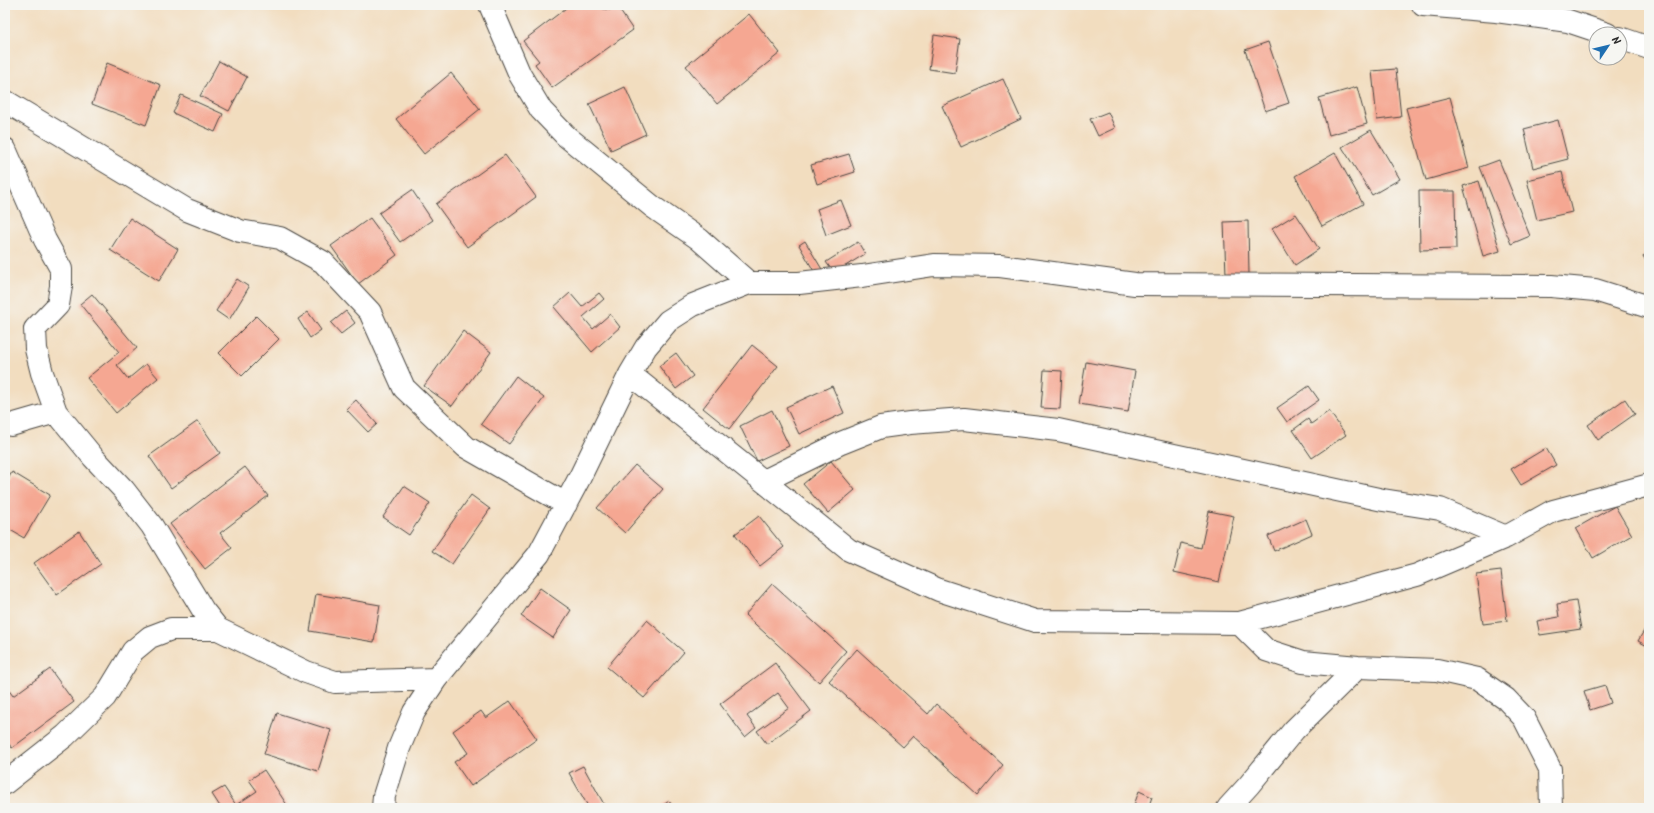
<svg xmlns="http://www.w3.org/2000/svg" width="1654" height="813" viewBox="0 0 1654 813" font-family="Kalam,sans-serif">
<rect width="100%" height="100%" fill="#f6f6f2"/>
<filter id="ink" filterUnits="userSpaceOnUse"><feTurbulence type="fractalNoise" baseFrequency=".025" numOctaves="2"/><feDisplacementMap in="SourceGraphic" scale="8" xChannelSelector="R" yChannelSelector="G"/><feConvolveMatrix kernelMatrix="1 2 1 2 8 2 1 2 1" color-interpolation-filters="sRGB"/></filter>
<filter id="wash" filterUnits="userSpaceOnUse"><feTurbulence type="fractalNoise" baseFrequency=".012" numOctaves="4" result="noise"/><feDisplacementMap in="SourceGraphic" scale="16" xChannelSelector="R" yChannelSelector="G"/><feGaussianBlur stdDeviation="0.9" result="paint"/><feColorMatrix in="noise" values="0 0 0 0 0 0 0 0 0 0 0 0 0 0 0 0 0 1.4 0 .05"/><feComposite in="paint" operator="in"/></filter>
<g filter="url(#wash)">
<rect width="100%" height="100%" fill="#f2ddbf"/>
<g id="blocks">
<path fill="#f5a792" d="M570,5H583L610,10L616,5L633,30L552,88L535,64L539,61L523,41Z
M749,14L780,53L717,104L686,66Z
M934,35L960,39L955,73L929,69Z
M1268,42L1289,103L1265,111L1245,50Z
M219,61L247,77L229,111L200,96Z
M107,63L161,85L146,125L92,104Z
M1396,69L1401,117L1377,120L1372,71Z
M451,73L480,109L424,154L396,119Z
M1003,79L1021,119L961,147L942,106Z
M625,87L646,134L611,150L589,104Z
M1357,87L1367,124L1329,135L1319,98Z
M181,95L223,114L215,132L173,113Z
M1450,97L1469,168L1426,180L1406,108Z
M1108,112L1115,128L1098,136L1090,119Z
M1558,120L1568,159L1533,168L1524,129Z
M1371,130L1400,179L1372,195L1342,147Z
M1335,153L1363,204L1322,226L1295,176Z
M849,154L855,172L817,184L811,165Z
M505,155L536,197L467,247L436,204Z
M1499,160L1530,236L1511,244L1480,167Z
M1562,172L1572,212L1537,220L1527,180Z
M1479,181L1500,251L1483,256L1463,186Z
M412,190L432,220L400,242L379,213Z
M1419,191H1455L1456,249L1420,250Z
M841,200L851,225L826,235L817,209Z
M1296,214L1319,249L1295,265L1272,229Z
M130,218L178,249L159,281L110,250Z
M370,218L397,255L358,284L331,246Z
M1248,221L1249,275H1226L1224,222Z
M805,241L826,276L819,280L799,245Z
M858,242L865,254L834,273L826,262Z
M1649,252V266L1643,256Z
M237,279L249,287L229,320L216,311Z
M570,293L582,307L599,293L604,299L583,317L593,329L610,314L620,327L592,352L554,307Z
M92,294L137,348L117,365L128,379L146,364L158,378L116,413L87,378L119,352L80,304Z
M346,311L355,323L341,334L331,323Z
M308,312L321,330L310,338L298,319Z
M256,316L279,339L242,376L219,353Z
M463,331L491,352L452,406L424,386Z
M752,345L778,366L729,429L703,408Z
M676,353L693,376L676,389L659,366Z
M1086,362L1135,371L1128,412L1079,404Z
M1044,370L1062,371L1060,409L1041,408Z
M516,376L544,398L509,444L481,424Z
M832,386L844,413L799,434L786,407Z
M1309,386L1319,400L1287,422L1277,408Z
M1625,399L1635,414L1598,440L1588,425Z
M356,400L377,424L368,432L346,409Z
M772,410L789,446L757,461L740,426Z
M1329,411L1346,435L1312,458L1293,430L1308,419L1311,424Z
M198,421L220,453L171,488L149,456Z
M1546,448L1556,465L1521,485L1511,469Z
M831,461L855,490L828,513L803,484Z
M635,465L663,489L625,533L597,508Z
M245,467L268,496L220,533L232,548L205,569L170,524Z
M12,472L50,495L24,538L5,527V484Z
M404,486L430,503L409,535L383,517Z
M471,495L490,509L452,564L432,551Z
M1615,506L1632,535L1593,558L1576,528Z
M1209,511L1234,516L1219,582L1174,572L1181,543L1201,548Z
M759,516L784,547L760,566L735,534Z
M1306,519L1312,534L1274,551L1268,536Z
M79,531L101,564L57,595L34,563Z
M1501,571L1507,621L1483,624L1476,574Z
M772,584L846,651L819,682L745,615Z
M540,588L571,610L553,638L521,616Z
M316,594L380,605L374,642L310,631Z
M1576,601L1581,629L1540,635L1537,621L1559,617L1557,604Z
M647,620L684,652L644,698L607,667Z
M1649,622V647L1638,641Z
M857,649L928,714L936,704L1003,765L978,795L913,736L903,747L829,681Z
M775,663L811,711L767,744L757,731L789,708L778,693L747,716L756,728L745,737L720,704Z
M50,669L74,702L12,748L5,739V685L13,696Z
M1605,685L1611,703L1590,710L1584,691Z
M510,701L537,739L471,786L454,762L468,753L453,731L481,711L486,718Z
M277,713L331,730L318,771L264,754Z
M583,766L606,808H589L569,773Z
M264,770L289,808H221L212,794L224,787L236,805L257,791L249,780Z
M1139,791L1152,797L1148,808H1133Z
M669,801L674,808H659Z"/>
</g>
</g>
<g filter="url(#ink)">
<use href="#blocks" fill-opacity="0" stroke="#494641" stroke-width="1"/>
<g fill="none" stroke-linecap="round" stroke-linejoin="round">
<g stroke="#494641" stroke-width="24">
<path id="minor" d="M490,5L520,75L541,110L566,136L653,207L699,239L749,283
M1423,5L1496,11L1568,21L1607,34
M1620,38L1649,48
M5,101L187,210L240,231L280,238L323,262L370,312L404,388L466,447L566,504
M5,149L45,240L61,269V286L58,305L35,329L36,349L42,373L56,412L93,457L124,490L152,526L203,610L218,629
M630,374L849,550L939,590L1035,621L1239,623L1266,650L1303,662L1358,667L1437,670L1477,679L1506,699L1524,718L1550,769L1551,808
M5,424L11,425L56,412
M764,481L841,443L881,427L910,423L964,419L1058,430L1383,500L1440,509L1506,537
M1239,623L1417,575L1506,537L1553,511L1649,485
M5,783L65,736L105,697L133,651L150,637L171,629H218L306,672L335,682L436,679
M383,808L384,796L399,748L414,712L436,679L539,554L580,477L630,374L646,347L668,321L693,305L749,283H799L862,276L934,265L1000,266L1135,284L1551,286L1595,290L1649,307
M1228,808L1249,785L1294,730L1358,667"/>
</g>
<use href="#minor" stroke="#fff" stroke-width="22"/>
</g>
</g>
<rect width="1654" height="813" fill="none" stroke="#f6f6f2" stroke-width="20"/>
<g transform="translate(1608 46) rotate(55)"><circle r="19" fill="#f6f6f2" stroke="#a5a5a2"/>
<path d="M0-3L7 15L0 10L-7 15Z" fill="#1f6fb2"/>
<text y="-6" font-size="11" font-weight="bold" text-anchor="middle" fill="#2b2b2b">N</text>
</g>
</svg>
